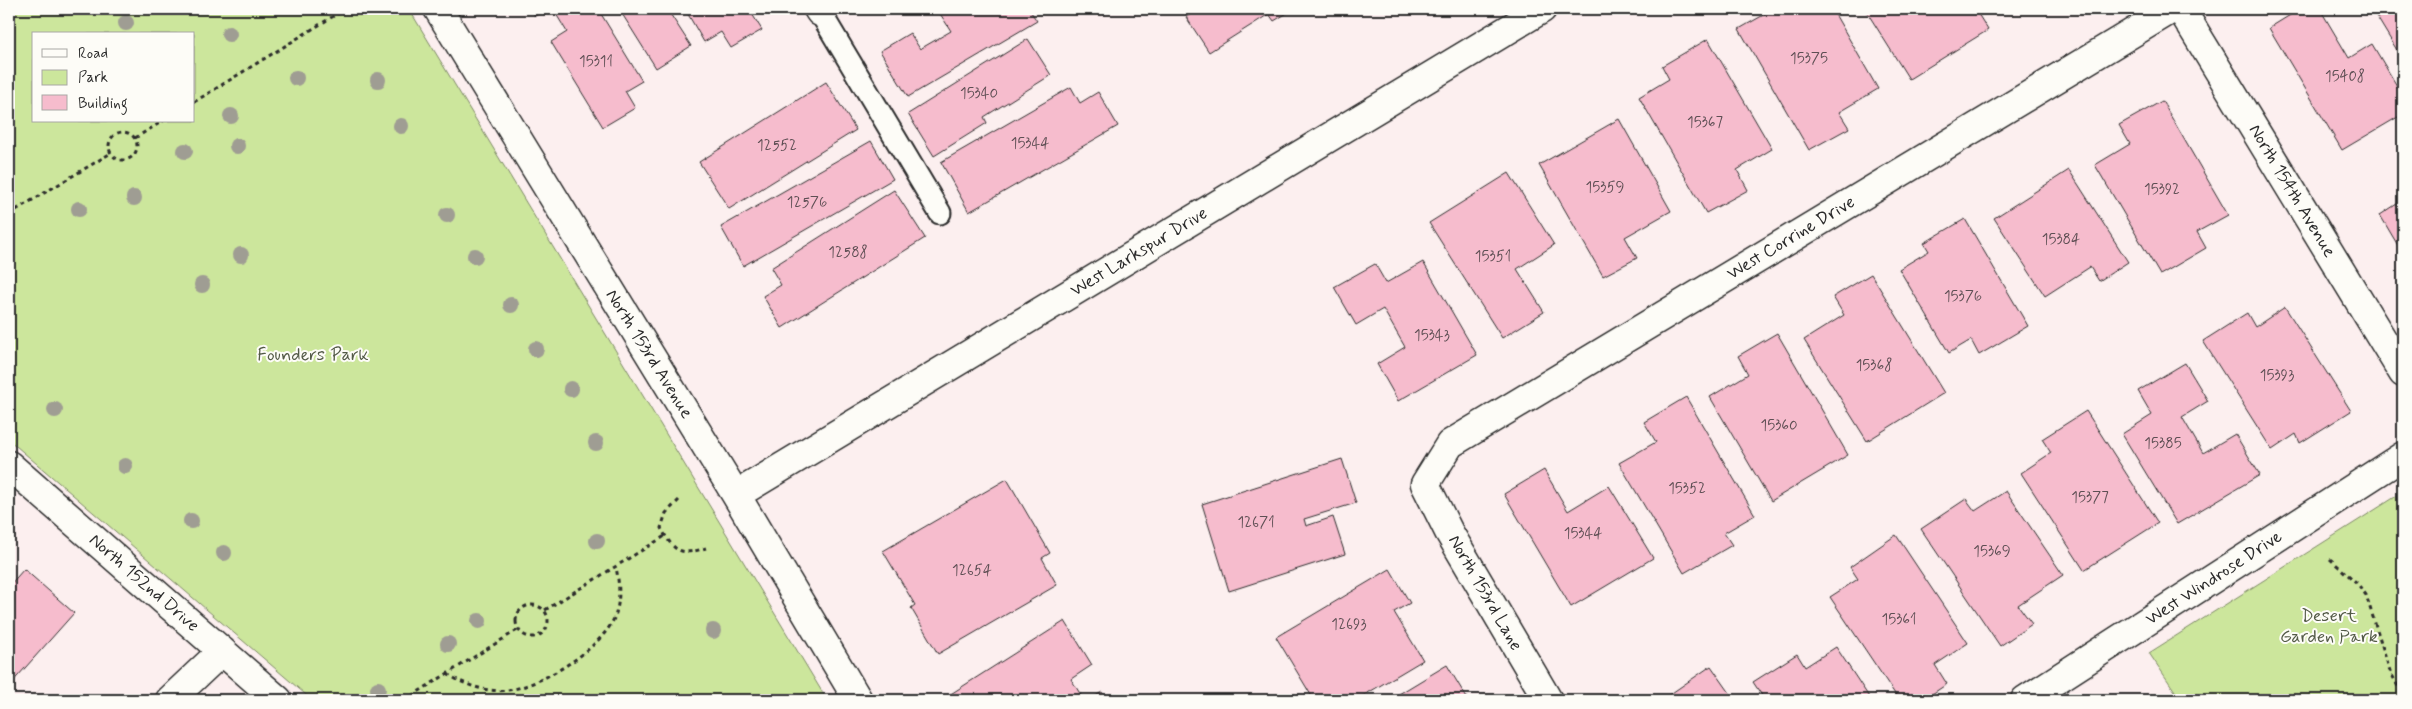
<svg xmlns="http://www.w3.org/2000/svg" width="2412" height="709" viewBox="0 0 2412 709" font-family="Mynerve,sans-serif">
<rect width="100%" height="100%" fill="#fcefef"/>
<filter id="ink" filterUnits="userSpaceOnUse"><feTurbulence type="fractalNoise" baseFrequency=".02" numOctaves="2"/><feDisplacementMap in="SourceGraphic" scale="10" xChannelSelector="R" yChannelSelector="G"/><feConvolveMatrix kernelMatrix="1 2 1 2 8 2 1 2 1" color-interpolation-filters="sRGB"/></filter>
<g filter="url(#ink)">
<path fill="#cce69c" stroke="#7c8864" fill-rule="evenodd" d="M9,9H409L827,700H312L9,440ZM34,34H194V121H34Z
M2403,492V700H2181L2149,653Z"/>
<path fill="#f6bccd" stroke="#2b2b2b" d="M531,9H547L535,16Z
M553,9H598L642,81L625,91L635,108L603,127L551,42L567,32Z
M619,9H667L691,46L656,68Z
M685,9H749L762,30L731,48L721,32L704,42Z
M945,9H1029L1037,21L908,97L880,51L910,33L920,49L951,31L939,12Z
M1199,9H1294L1274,21L1269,14L1209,52L1186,17Z
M1774,9H1832L1878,89L1839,112L1849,128L1809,150L1739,29Z
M1865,9H1975L1988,30L1909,79Z
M2300,9H2320L2349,58L2372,44L2403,96V114L2342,150L2269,28Z
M2372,9H2403V60Z
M1028,39L1051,75L984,117L987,123L934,156L908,114Z
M1708,39L1772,149L1737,170L1748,190L1706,213L1639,97L1669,79L1662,66Z
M826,82L856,130L729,209L699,162Z
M1071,87L1080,103L1098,92L1118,126L969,212L941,162Z
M2162,101L2228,215L2197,232L2206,248L2160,275L2095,165L2130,144L2119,125Z
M1619,119L1671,211L1625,237L1637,258L1603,276L1539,165Z
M871,141L893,179L743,266L721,227Z
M2069,170L2128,262L2099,281L2090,267L2045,296L1994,218Z
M1509,173L1554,245L1517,269L1544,312L1502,338L1429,223Z
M894,190L925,238L782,328L763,296L781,285L771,268Z
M2403,200V254L2380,215Z
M1965,219L2028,326L1979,355L1971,340L1949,353L1899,269L1929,251L1924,243Z
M1423,262L1477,355L1398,401L1377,364L1405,347L1383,309L1356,325L1334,287L1375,264L1386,283Z
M1871,274L1944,393L1867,441L1804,340L1844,315L1833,297Z
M2285,307L2351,411L2300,443L2296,434L2272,450L2203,341L2247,313L2255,327Z
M1777,333L1848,455L1771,501L1710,397L1748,374L1738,356Z
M2185,363L2208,401L2182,417L2203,453L2235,434L2260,475L2177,524L2122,434L2152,415L2138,391Z
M1686,397L1755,515L1724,533L1732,545L1684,573L1619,463L1656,442L1644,422Z
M2086,411L2158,523L2084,570L2021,473L2051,453L2042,439Z
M1342,459L1356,503L1304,519L1306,526L1333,517L1345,554L1229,591L1202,504Z
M1544,470L1568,511L1609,486L1653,558L1571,607L1504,494Z
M1007,479L1050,553L1042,558L1057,585L938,654L911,608L915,605L883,551Z
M2006,491L2063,575L2018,605L2032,624L2000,646L1921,529L1966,499L1975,511Z
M1896,535L1968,643L1935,665L1947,684L1923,700H1899L1830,597L1858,579L1850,567Z
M24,569L74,613L9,686V586Z
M1390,569L1410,603L1394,612L1423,660L1356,700H1314L1276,637Z
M1065,621L1092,665L1071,679L1084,700H948L946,697Z
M1836,647L1871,700H1765L1753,682L1797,654L1805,667Z
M1447,665L1468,700H1389Z
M1711,666L1735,700H1668L1666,697Z
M1102,692L1107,700H1089Z"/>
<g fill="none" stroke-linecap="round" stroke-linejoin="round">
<g stroke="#2b2b2b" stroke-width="25">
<path id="lane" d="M820,12L940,213"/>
</g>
<g stroke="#2b2b2b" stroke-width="31">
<path id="street" d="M438,9L736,495L858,700
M818,9L820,12L825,9
M2181,9L2403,373
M9,465L278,700
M736,495L1542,9
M170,700L222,651
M1548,700L1449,532L1425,484L1450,444L2172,9
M2025,700L2403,456"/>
</g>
<path stroke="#2b2b2b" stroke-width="3" stroke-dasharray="4 4" stroke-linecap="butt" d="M194,102L345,9
M109 146a14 14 0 1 1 28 0a14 14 0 1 1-28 0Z
M135,138L163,121
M9,214L111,153
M679,500L666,513L661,528C674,552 680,556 706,548
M2330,559L2357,583L2366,595L2390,671L2403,696
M516 621a16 16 0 1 1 32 0a16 16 0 1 1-32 0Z
M545,610L665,536
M447,674C465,685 486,693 508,690C541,686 603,648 615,616C621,599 619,583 616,567
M405,700L519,629"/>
<use href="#lane" stroke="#fdfcf7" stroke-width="21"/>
<use href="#street" stroke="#fdfcf7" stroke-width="28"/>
</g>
<g fill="#9f9d93">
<circle cx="126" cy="23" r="8"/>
<circle cx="229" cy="34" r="8"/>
<circle cx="296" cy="78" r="8"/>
<circle cx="378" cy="80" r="8"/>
<circle cx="231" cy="116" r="8"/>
<circle cx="401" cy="126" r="8"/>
<circle cx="237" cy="146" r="8"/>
<circle cx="185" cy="151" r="8"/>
<circle cx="134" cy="198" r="8"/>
<circle cx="79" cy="209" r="8"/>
<circle cx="447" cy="215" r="8"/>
<circle cx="241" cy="255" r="8"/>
<circle cx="475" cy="256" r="8"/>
<circle cx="202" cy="285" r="8"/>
<circle cx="511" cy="305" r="8"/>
<circle cx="536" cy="349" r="8"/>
<circle cx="571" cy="389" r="8"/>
<circle cx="55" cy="410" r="8"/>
<circle cx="596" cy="443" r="8"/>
<circle cx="125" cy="466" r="8"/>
<circle cx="191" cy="521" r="8"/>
<circle cx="597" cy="541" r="8"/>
<circle cx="224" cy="553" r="8"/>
<circle cx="479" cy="621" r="8"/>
<circle cx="713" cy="631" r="8"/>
<circle cx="448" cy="644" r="8"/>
<circle cx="378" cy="689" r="8"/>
</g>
</g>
<g text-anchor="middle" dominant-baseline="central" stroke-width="4" stroke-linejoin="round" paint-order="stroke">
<g font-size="15" fill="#5e4f54">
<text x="1809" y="59">15375</text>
<text x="596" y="62">15311</text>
<text x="2345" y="77">15408</text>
<text x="979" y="94">15340</text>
<text x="1705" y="123">15367</text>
<text x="1030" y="144">15344</text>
<text x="777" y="146">12552</text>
<text x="1605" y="188">15359</text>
<text x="2162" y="190">15392</text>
<text x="807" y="203">12576</text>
<text x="2061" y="240">15384</text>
<text x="848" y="253">12588</text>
<text x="1493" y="257">15351</text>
<text x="1963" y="297">15376</text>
<text x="1432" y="336">15343</text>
<text x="1874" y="366">15368</text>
<text x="2277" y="376">15393</text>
<text x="1779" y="426">15360</text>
<text x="2163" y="444">15385</text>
<text x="1687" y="489">15352</text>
<text x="2090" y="498">15377</text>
<text x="1256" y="523">12671</text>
<text x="1583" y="534">15344</text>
<text x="1992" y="552">15369</text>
<text x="972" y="571">12654</text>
<text x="1899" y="620">15361</text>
<text x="1349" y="625">12693</text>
</g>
<g font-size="18" fill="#2b2b2b" stroke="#fdfcf7">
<text transform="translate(2292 191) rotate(59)">North 154th Avenue</text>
<text transform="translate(1791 238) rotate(-31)">West Corrine Drive</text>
<text transform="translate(1139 252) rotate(-31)">West Larkspur Drive</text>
<text transform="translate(649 354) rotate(58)">North 153rd Avenue</text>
<text transform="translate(2214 578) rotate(-33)">West Windrose Drive</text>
<text transform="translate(144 583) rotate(41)">North 152nd Drive</text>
<text transform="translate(1485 593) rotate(60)">North 153rd Lane</text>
</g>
<g font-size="18" fill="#535a47" stroke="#fdfcf7">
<text x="313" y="355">Founders Park</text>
<text x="2329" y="616">Desert<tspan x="2329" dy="21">Garden Park</tspan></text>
</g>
</g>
<rect width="2412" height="709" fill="none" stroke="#fdfcf7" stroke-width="30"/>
<rect x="15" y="15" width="2382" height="679" fill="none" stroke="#2b2b2b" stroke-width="2" filter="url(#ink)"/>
<rect x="32" y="32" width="162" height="90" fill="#fdfcf7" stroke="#a9a8a5"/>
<rect x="42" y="49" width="25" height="8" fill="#fdfcf7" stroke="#a9a8a5"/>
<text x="78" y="58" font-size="15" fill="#2b2b2b">Road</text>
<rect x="42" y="70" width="25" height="15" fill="#cce69c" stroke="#a9a8a5"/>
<text x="78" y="82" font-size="15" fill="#2b2b2b">Park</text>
<rect x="42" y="95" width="25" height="15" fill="#f6bccd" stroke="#a9a8a5"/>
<text x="78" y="108" font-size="15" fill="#2b2b2b">Building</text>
</svg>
